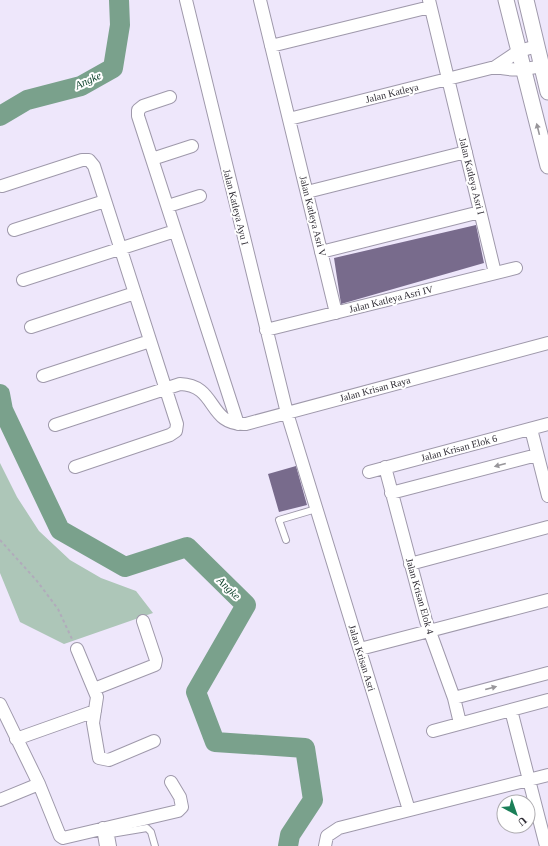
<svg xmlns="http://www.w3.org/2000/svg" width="548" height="846" viewBox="0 0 548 846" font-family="'Times New Roman',serif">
<rect width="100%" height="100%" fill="#eee7fb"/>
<path fill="#adc6b8" d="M0,463L17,497L39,531L70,560L101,578L136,591L153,613L64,644L20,622L0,573Z"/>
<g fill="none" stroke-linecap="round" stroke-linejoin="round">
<path stroke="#7aa18c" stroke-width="20" d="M0,116L27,100L81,86L113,68L120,25L119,0
M0,394L3,410L60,530L125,567L187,547L246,605L196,692L215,742L305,748L313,800L290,835L288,846"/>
</g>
<path fill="#786b8c" d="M476,225L484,263L341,304L334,258Z
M296,466L307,505L279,512L268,474Z"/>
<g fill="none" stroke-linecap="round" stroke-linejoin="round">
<g stroke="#9f99ab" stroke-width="8">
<path id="service" d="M286,540L279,520L316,509
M110,830L113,846
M111,834L147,828L151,832L155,846"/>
</g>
<g stroke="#9f99ab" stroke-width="14">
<path id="minor" d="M186,0L287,413L409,810
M260,0L336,313
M429,0L495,273
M271,46L430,7
M495,67C513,71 524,70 541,66
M170,97L143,106L138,110V116L238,424
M289,119L495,67L519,51L537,46
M152,159L192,146
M2,186L82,160H89L94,166L177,424L176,431L170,435L75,467
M307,192L466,152
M168,206L200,196
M14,230L105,201
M321,252L480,212
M23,280L175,231
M31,327L135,293
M266,330L516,268
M43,376L150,341
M55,425L180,384C218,385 207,426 246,424L548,343
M531,429L548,496
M385,467L426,621L454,698L460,723
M369,472L548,424
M391,493L537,455
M410,564L548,527
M77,649L97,697L93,723L99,758L109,760L154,741
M360,649L548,600
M94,689L155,665L156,660L143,621
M454,698L548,673
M0,704L39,784L60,836L63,838L178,811L182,807L180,797L171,782
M511,710L546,846
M433,731L548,700
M16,739L95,711
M0,800L39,784
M103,828L106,846
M325,846L327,836L339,828L548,775"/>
</g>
<g stroke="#9f99ab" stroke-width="17">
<path id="tertiary" d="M506,0L548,166
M526,0L548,92"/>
</g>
<path stroke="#b1abbb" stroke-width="2" stroke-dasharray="3 3" stroke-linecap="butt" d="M0,540L37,581L58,609L72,639"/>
<use href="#service" stroke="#fff" stroke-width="6"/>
<use href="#minor" stroke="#fff" stroke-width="12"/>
<use href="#tertiary" stroke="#fff" stroke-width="15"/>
</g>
<defs><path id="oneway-solid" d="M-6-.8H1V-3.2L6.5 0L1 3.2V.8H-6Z"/></defs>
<g fill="#98969a">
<use href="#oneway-solid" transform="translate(538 129) rotate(-104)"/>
<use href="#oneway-solid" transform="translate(500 465) rotate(165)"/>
<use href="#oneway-solid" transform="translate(491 688) rotate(-15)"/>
</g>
<g text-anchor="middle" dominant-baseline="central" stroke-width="4" stroke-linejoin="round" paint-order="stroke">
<g font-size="10" fill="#312e36" stroke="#fff">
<text transform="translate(392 93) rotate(-14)">Jalan Katleya</text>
<text transform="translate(472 176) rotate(76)">Jalan Katleya Asri I</text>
<text transform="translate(236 207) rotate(76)">Jalan Katleya Ayu I</text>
<text transform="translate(313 216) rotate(76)">Jalan Katleya Asri V</text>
<text transform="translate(391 299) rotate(-14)">Jalan Katleya Asri IV</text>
<text transform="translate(375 389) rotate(-15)">Jalan Krisan Raya</text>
<text transform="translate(459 448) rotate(-15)">Jalan Krisan Elok 6</text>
<text transform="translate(420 596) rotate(74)">Jalan Krisan Elok 4</text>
<text transform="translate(362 658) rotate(73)">Jalan Krisan Asri</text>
</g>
<g font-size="11" font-style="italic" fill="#134630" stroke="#fff">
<text transform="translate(88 80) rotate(-25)">Angke</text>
<text transform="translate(229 588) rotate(44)">Angke</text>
</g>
</g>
<g transform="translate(516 814) rotate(140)"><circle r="19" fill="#ffffff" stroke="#adabaf"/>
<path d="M0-3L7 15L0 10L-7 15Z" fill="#1b7f58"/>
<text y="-6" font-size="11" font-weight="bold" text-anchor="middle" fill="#312e36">U</text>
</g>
</svg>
